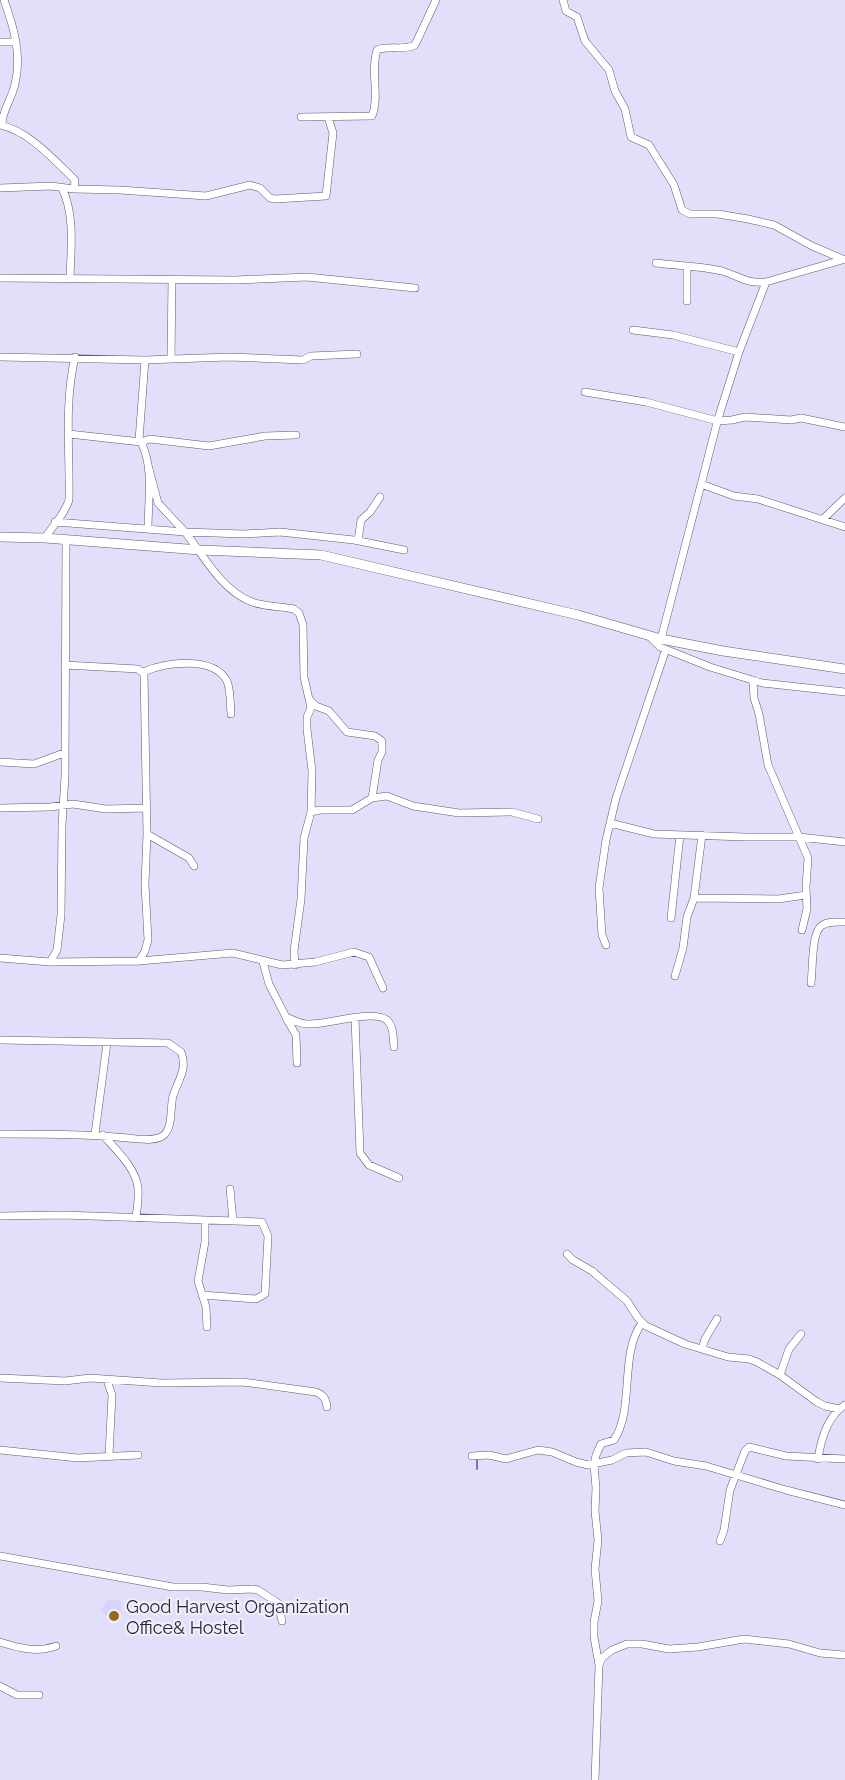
<svg xmlns="http://www.w3.org/2000/svg" width="845" height="1780" viewBox="0 0 845 1780" font-family="Raleway,sans-serif">
<rect width="100%" height="100%" fill="#e1dff9"/>
<path fill="#d7d4fc" d="M109,1599L121,1601L120,1616L117,1621L110,1620L101,1610Z"/>
<g fill="none" stroke-linecap="round" stroke-linejoin="round">
<path stroke="#7d75af" stroke-width="2" d="M477,1469V1458"/>
<g stroke="#5c5975" stroke-width="8">
<path id="minor" d="M563,0L566,11L577,17L585,41L609,70L615,91L625,109L631,137L649,145L674,185L682,210L690,214H718L748,219L774,225L812,246L845,260
M0,42H16
M301,117L372,116C380,96 370,71 377,50C389,45 403,51 415,45L436,0
M0,125C29,131 54,160 75,180L74,189
M2,125C2,110 12,99 15,84C22,55 14,28 4,0
M0,188L51,186L74,189L120,190L206,196L250,185L260,188L270,198L275,199L326,196L333,133L328,117
M62,188C75,215 71,248 70,277
M656,263C678,266 701,266 722,271C739,276 746,284 766,282L845,259
M687,268V301
M0,278L235,280L307,277L415,288
M633,330L673,335L739,352
M0,357L145,360L229,357L303,360L311,356L357,354
M171,359L172,279
M585,392L646,402L718,421L732,420L745,417L791,420L801,418L845,427
M69,434L141,442C154,467 148,501 148,529
M139,440L145,360
M141,442L150,439L209,446L265,436L296,435
M148,465L158,503L185,532L244,534L280,532L354,540L404,550
M701,484L734,496L758,499L845,527
M823,519L845,498
M55,522L185,532C204,556 222,591 252,602C265,607 281,606 294,609L299,613L303,625L304,677L311,708L307,717V729L312,771L311,812L304,838L301,899L294,951L295,965
M45,538C53,525 64,516 69,500C70,453 64,403 75,357
M358,541L361,520L370,512L380,497
M649,636L660,647L710,667L762,683L845,692
M661,639L718,419L739,352L766,282
M65,665L138,669L144,674L147,834L145,884L148,940L145,951L139,961
M143,672C165,663 213,655 227,681C231,691 230,704 231,714
M753,680L754,698L759,714L768,765L808,858L806,887L807,909L802,930
M310,700L316,706L329,711L347,732L375,736L382,741V752L378,760L372,798
M0,762L34,764L64,753
M0,808L50,807L73,804L106,809L147,808
M311,812L320,810H352L372,798L387,796L413,806L446,811L459,813L512,812L538,819
M610,823L654,834L746,837H799L845,842
M147,834L189,858L194,866
M694,898L778,899L806,895
M671,918L680,835
M606,945L602,935L599,888L606,840L616,798L666,649
M0,958L50,962L139,961L233,953L282,965L315,962L354,952L369,957L383,988
M50,962L57,950L61,915L62,825L65,776L66,541
M263,962L269,984L286,1017C293,1020 300,1024 308,1024C327,1025 373,1009 387,1020C394,1027 393,1038 394,1047
M675,976L683,948L687,917L694,898L702,835
M811,983C813,970 811,935 821,926C828,921 837,922 845,922
M286,1018L296,1035L297,1063
M355,1018L360,1153L369,1165L399,1178
M0,1040L168,1043L181,1052C188,1069 178,1080 173,1096C170,1107 173,1127 164,1135C156,1142 138,1139 128,1138C84,1134 44,1134 0,1134
M95,1134L107,1043
M103,1135C116,1150 136,1168 138,1188C139,1198 137,1208 136,1218
M230,1189L233,1221
M0,1216L63,1215L262,1222L268,1236L265,1294L256,1299L202,1295
M205,1220V1242L198,1281L206,1307L207,1327
M567,1254L573,1260L592,1271L627,1301L638,1318L646,1326L685,1344L728,1357L749,1359L757,1362L780,1375L817,1402L825,1406L839,1409
M702,1349L705,1339L717,1319
M780,1375L789,1349L801,1334
M0,1378L65,1381L90,1378L161,1383L243,1382L316,1392C323,1395 326,1398 327,1407
M107,1380L112,1395L109,1455
M0,1450L78,1458L138,1455
M472,1456L489,1455L506,1459L538,1450L552,1452L576,1462L588,1465L612,1460L626,1453L646,1452L674,1461L706,1466L786,1490L845,1505
M818,1459C821,1439 827,1416 845,1405
M720,1541L724,1530L730,1490L745,1451L749,1447L786,1456L845,1459
M0,1556L173,1587H202L228,1590L253,1589L258,1590L278,1603L282,1621
M0,1642C19,1648 37,1653 56,1646
M599,1665L594,1637V1622L598,1601L595,1569L598,1540L595,1511L596,1488L594,1465L596,1455L601,1444L614,1440C635,1408 619,1354 642,1323
M0,1686L17,1695H39
M595,1780L599,1665L602,1658L612,1650L627,1644H642L669,1649L698,1647L744,1639L789,1644L820,1653L845,1655"/>
</g>
<g stroke="#5c5975" stroke-width="10">
<path id="secondary" d="M0,537L45,538L200,550L321,555L578,615L661,639L723,651L845,669"/>
</g>
<use href="#minor" stroke="#fff" stroke-width="7"/>
<use href="#secondary" stroke="#fff" stroke-width="9"/>
</g>
<circle fill="#976918" stroke="#efeefb" stroke-width="2" cx="114" cy="1616" r="6"/>
<g text-anchor="middle" dominant-baseline="central" stroke-width="4.5" stroke-linejoin="round" paint-order="stroke">
<g font-size="18" fill="#282733" stroke="#efeefb" text-anchor="start">
<text x="126" y="1606">Good Harvest Organization<tspan x="126" dy="21">Office&amp; Hostel</tspan></text>
</g>
</g>
</svg>
